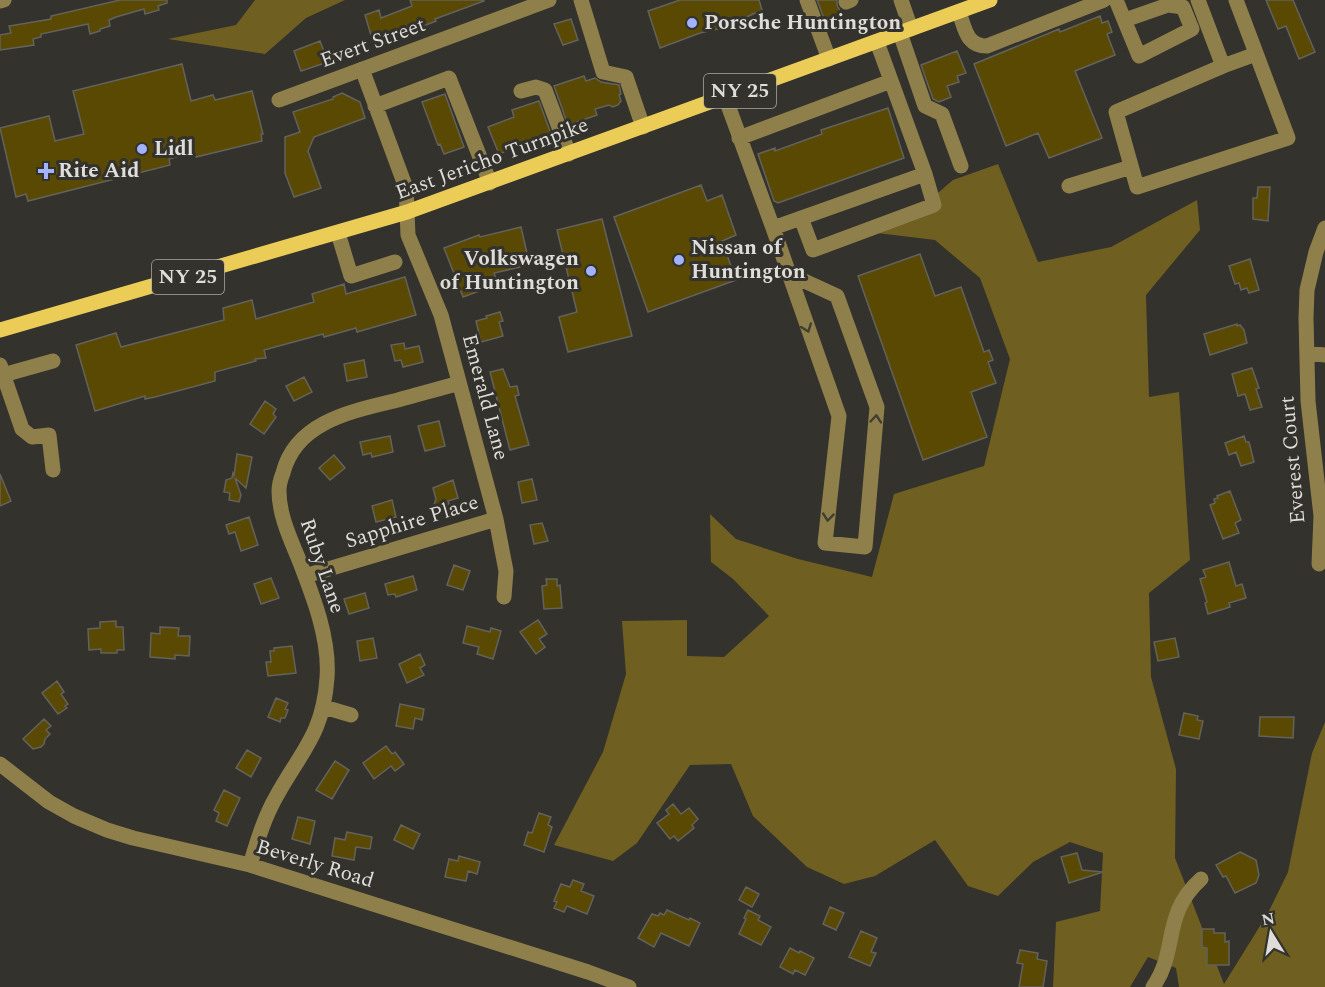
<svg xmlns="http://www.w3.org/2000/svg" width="1325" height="987" viewBox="0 0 1325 987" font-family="Spectral,serif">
<rect width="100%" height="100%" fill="#33322d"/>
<path fill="#6f5f21" d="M255,0H345L306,18L265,54L168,39L236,25Z
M998,164L1038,262L1111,247L1197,200L1200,230L1146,295L1149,397L1179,392L1190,560L1149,593L1151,677L1176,769L1175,858L1224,984L1268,913L1288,872L1312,753L1325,722V987H1179L1176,968L1148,957L1130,987H1053L1056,922L1100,911L1103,853L1070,842L1033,862L998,896L968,886L935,840L875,876L844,884L807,867L753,816L731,764L690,765L637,843L613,861L554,845L603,752L626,674L622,621L687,620V656L724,657L769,616L733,579L711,562L710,514L736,539L798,559L872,577L894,494L984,466L1010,359L980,278L935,240L869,232L918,210L953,180Z"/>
<path fill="#594903" stroke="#63625c" stroke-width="1.5" d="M120,0H167V3L158,6L159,10L145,14L144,9L116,17L109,20L110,26L100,29V31L90,34L88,24L41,34V37L33,39L34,45L0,50V35L11,33L9,26L51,19V16Z
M410,0H483L484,1L435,19L436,21L421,27L373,42L365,15L379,10L381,18L412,6Z
M680,0H759L762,10L722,28L700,33L660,48L648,11Z
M817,0H837V5L842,15L825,21Z
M1266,0H1293L1315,52L1299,59L1286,26L1278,29Z
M1100,16L1102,23L1108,21L1112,32L1107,34L1115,55L1075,71L1102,138L1049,158L1038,133L1006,146L974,64L1059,29L1060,32Z
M571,19L578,40L563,45L554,24Z
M320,41L328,62L301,71L294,51Z
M957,51L966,73L957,76L959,82L947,86L951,97L939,102L933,99L921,65Z
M182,64L191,101L213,95L215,100L252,91L263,134H261L262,141L196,157L194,152L169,159L170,165L28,201L26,194L16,197L0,128L49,116L55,141L84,134L73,91Z
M584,76L586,81L595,78L601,82L619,85L621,94L619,95L621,101L618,105L613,107L609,105L595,109L597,115L568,125L554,86Z
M342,93L360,102L365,118L314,137L308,151L321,188L294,197L285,173V137L300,132L293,112L333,99V97Z
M445,94L464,147L444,154L440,144L438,145L422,102Z
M539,101L551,134L499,154L488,127L514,117L512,110Z
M888,108L904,158L778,203L774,201L758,154L775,148V151L822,134L821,130Z
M701,185L707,201L722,195L736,235L722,241L736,280L648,312L614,217Z
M1258,187H1270L1268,221L1253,219V198H1257Z
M602,219L632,336L568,352L559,317L577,312L557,230Z
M521,227L529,262L525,263V266L494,273L498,284L463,297L444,248L479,235L480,237Z
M920,254L935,296L961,287L984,352L989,350L993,360L988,362L996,383L971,392L987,437L923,460L858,276Z
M1250,259L1259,290L1249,293L1247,288L1241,290L1239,283L1235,284L1229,266Z
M405,277L416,315L357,332L356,328L324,337L323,334L264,350L266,358L255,359L256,361L215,372V381L155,397L145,399V396L95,411L76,345L116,333L121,347L224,320L223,308L252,300L256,319L314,302L312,294L344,284L346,294Z
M500,312L503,321L499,322L503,336L481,342L476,321L487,318L486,316Z
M1237,324V326L1240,325L1244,330L1247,343L1210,355L1204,334Z
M404,343L405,349L419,346L423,362L403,367L401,360L395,361L391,345Z
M364,360L367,377L347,381L344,364Z
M1252,368L1259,388L1256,389L1262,407L1250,410L1245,394L1238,396L1232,374Z
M503,369L510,387L517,386L519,395L515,396L529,445L510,450L490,372Z
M304,377L312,392L294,401L286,386Z
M265,401L276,409L273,414L276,417L264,434L250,424Z
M439,421L445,446L425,451L418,426Z
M390,436L393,452L372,457L371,453L363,455L360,442Z
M1244,436L1246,442H1249L1254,462L1241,466L1236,452L1229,455L1225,443Z
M237,454L252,457L246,488L235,478L241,495L239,502L229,500L230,493L224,492L226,480L232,478L233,473L234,475Z
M334,455L345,468L330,480L319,468Z
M0,474L11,501L0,506Z
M532,479L537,500L522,503L518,482Z
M453,480L458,498L448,501L449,504L433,508L436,499L433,488Z
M1230,491L1241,520L1235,523L1239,533L1223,539L1210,505L1215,503L1214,499L1218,498L1217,496Z
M392,500L396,517L376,522L372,506Z
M249,517L258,545L241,551L235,532L229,534L226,525Z
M542,523L548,541L534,544L530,525Z
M1229,562L1236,586L1242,584L1246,598L1229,603L1230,607L1208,614L1205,603L1207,602L1200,579L1206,577L1203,570Z
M454,565L470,571L463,590L447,585Z
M413,576L417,590L396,597L395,594L388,595L385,584Z
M271,578L279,598L261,604L254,584Z
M546,579H557V586L560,585L562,608L544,609L542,586L547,585Z
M365,593L369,608L349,614L344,599Z
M538,620L547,634L539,639L545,647L536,654L520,632Z
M116,621V627H123L124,650H117V653H101V649L89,650L88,629L100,628V622Z
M467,626L490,632L491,628L501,631L493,659L477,654L479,647L463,643Z
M160,627L179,628L178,636H190L189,656L175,655V659L150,657L151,633L160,634Z
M373,638L377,658L360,661L357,641Z
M1175,638L1179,657L1158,661L1154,642Z
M292,646L296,673L268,676L266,662H271L270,651H274V648Z
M420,654L425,665L420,668L424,675L407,683L399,664Z
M57,681L64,692L61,694L68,704L65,706L67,708L58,714L42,693Z
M276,698L288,703L285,709L288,710L285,718H281L280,722L268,717Z
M400,704L424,709L422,720L415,718L413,729L396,726Z
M1184,713L1198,716L1197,720L1203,721L1199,739L1179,735Z
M1260,717H1294L1293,738L1259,736Z
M44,719L51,726L46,730L50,734L45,739L44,744L41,747L33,749L23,739Z
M386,746L392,754L395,752L404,764L395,771L391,766L374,779L363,763Z
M247,750L261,758L251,777L236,768Z
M335,761L349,770L332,799L316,790Z
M224,790L240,798L227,826L216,821L219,813L214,810Z
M673,804L681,814L689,808L698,819L692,825L694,828L678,841L674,836L670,839L657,823L669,814L666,810Z
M539,813L551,817L548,825L552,827L544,852L524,845L528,832L532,833Z
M298,817L315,821L310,844L292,839Z
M401,825L420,834L413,849L394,840Z
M347,832L372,837L370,849L356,847L354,860L332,856L335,838L345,840Z
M1240,852L1256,860L1259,875L1256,883L1235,893L1226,876L1223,877L1216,865Z
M1077,853L1082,870L1103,872L1069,883L1061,857Z
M459,856L480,862L477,874L468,871L466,881L445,877L449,859L458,861Z
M573,880L584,884L581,891L594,896L587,914L567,906L564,912L554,908L557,902L554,901L561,884L570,887Z
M746,887L759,894L752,907L739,900Z
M830,907L844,913L836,930L823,924Z
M667,910L689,920L690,918L700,923L689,946L661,933L654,947L638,938L652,914L658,916L660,913L664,915Z
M748,910L760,916L758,920L771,927L761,945L739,934L746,919L744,918Z
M1202,929H1214V933H1225V942L1229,941V965H1207V948L1202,947Z
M861,931L877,938L871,952L876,953L870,966L849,957Z
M790,948L799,953L800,951L814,958L805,975L795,970L793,974L780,967Z
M1020,950L1038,953L1037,959L1047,961L1043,987H1019L1023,964L1017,963Z"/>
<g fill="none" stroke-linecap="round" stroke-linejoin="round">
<path stroke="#8e7f4b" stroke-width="15" d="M581,0L603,72L626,77L643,127
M807,0L829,59
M901,0L911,29
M1116,0L1139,56L1192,29L1183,7L1168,5L1125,20
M1198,0L1223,66L1116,112L1137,187L1288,138L1236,0
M0,1L4,0
M846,2L851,0
M959,12C965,28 966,46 987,46L1104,0
M900,33L925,106L942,114L961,166
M1223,66L1256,54
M362,69L406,188L408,235L441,315L496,519L506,571L504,597
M521,91L536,87L545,90L569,154
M725,97L773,228L925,174L877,42
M279,100L549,0
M375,106L449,78L490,183
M739,138L891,81
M1069,186L1131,167
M801,218L813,250L934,205L925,174
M773,228L839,416L825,543L865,547L877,407L837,296L787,273
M338,233L351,276L395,262
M1308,353L1325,355
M0,365L22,429L32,437L49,435L53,470
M3,375L53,361
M1319,564L1321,516L1308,401L1306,318L1307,290L1316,252L1325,228
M305,576L496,519
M324,707L351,715
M0,764L49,802L74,816L107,830L133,838L250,865L588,972L629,987
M250,865C257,842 264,818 276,797C301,751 323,735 327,678C330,639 313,596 299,560C290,538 279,515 279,491C279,485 281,478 283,473C296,421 353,411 398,400C419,394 439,389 459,383
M1153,987C1179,950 1161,915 1201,879"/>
<path stroke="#eacc57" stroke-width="15" d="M0,330L407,212L990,0"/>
</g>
<defs><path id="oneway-chevron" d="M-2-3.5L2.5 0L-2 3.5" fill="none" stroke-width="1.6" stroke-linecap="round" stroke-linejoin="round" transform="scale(1.5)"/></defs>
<g stroke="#413e32">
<use href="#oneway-chevron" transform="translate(807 328) rotate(70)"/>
<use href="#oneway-chevron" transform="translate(876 419) rotate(-85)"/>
<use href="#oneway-chevron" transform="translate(828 517) rotate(96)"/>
</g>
<g fill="#a2b2fd" stroke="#33322d" stroke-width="2">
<circle cx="692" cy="23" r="6"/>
<circle cx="142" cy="149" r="6"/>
<path d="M43 162h6v6h6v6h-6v6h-6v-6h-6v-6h6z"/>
<circle cx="679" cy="260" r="6"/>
<circle cx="591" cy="271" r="6"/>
</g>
<g text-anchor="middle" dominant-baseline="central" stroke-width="6" stroke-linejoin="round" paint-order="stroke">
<g fill="#33322d" stroke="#abaaa6" stroke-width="1.5">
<rect x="704" y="74" width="72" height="34" rx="4.5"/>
<rect x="152" y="260" width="72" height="34" rx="4.5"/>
</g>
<g font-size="20" font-weight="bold" fill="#deddda">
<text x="740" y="91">NY 25</text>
<text x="188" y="277">NY 25</text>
</g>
<g font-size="21" font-weight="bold" fill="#deddda" stroke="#33322d" text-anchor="start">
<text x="704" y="23">Porsche Huntington</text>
<text x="154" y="149">Lidl</text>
<text x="58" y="171">Rite Aid</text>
<text x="691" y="248">Nissan of<tspan x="691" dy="24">Huntington</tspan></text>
<text x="579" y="259" text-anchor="end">Volkswagen<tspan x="579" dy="24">of Huntington</tspan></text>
</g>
<g font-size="21" fill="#deddda" stroke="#33322d">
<text transform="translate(373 43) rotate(-20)">Evert Street</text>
<text transform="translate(492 159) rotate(-20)">East Jericho Turnpike</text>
<text transform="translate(485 397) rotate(75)">Emerald Lane</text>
<text transform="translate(1293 460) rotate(-95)">Everest Court</text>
<text transform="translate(412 522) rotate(-17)">Sapphire Place</text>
<text transform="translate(322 566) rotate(71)">Ruby Lane</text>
<text transform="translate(315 864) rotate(17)">Beverly Road</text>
</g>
</g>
<g transform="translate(1271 933) rotate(349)" stroke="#33322d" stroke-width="4.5" paint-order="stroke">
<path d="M0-4.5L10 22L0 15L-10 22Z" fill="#deddda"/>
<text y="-9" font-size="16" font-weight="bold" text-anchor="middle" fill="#deddda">N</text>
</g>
</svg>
